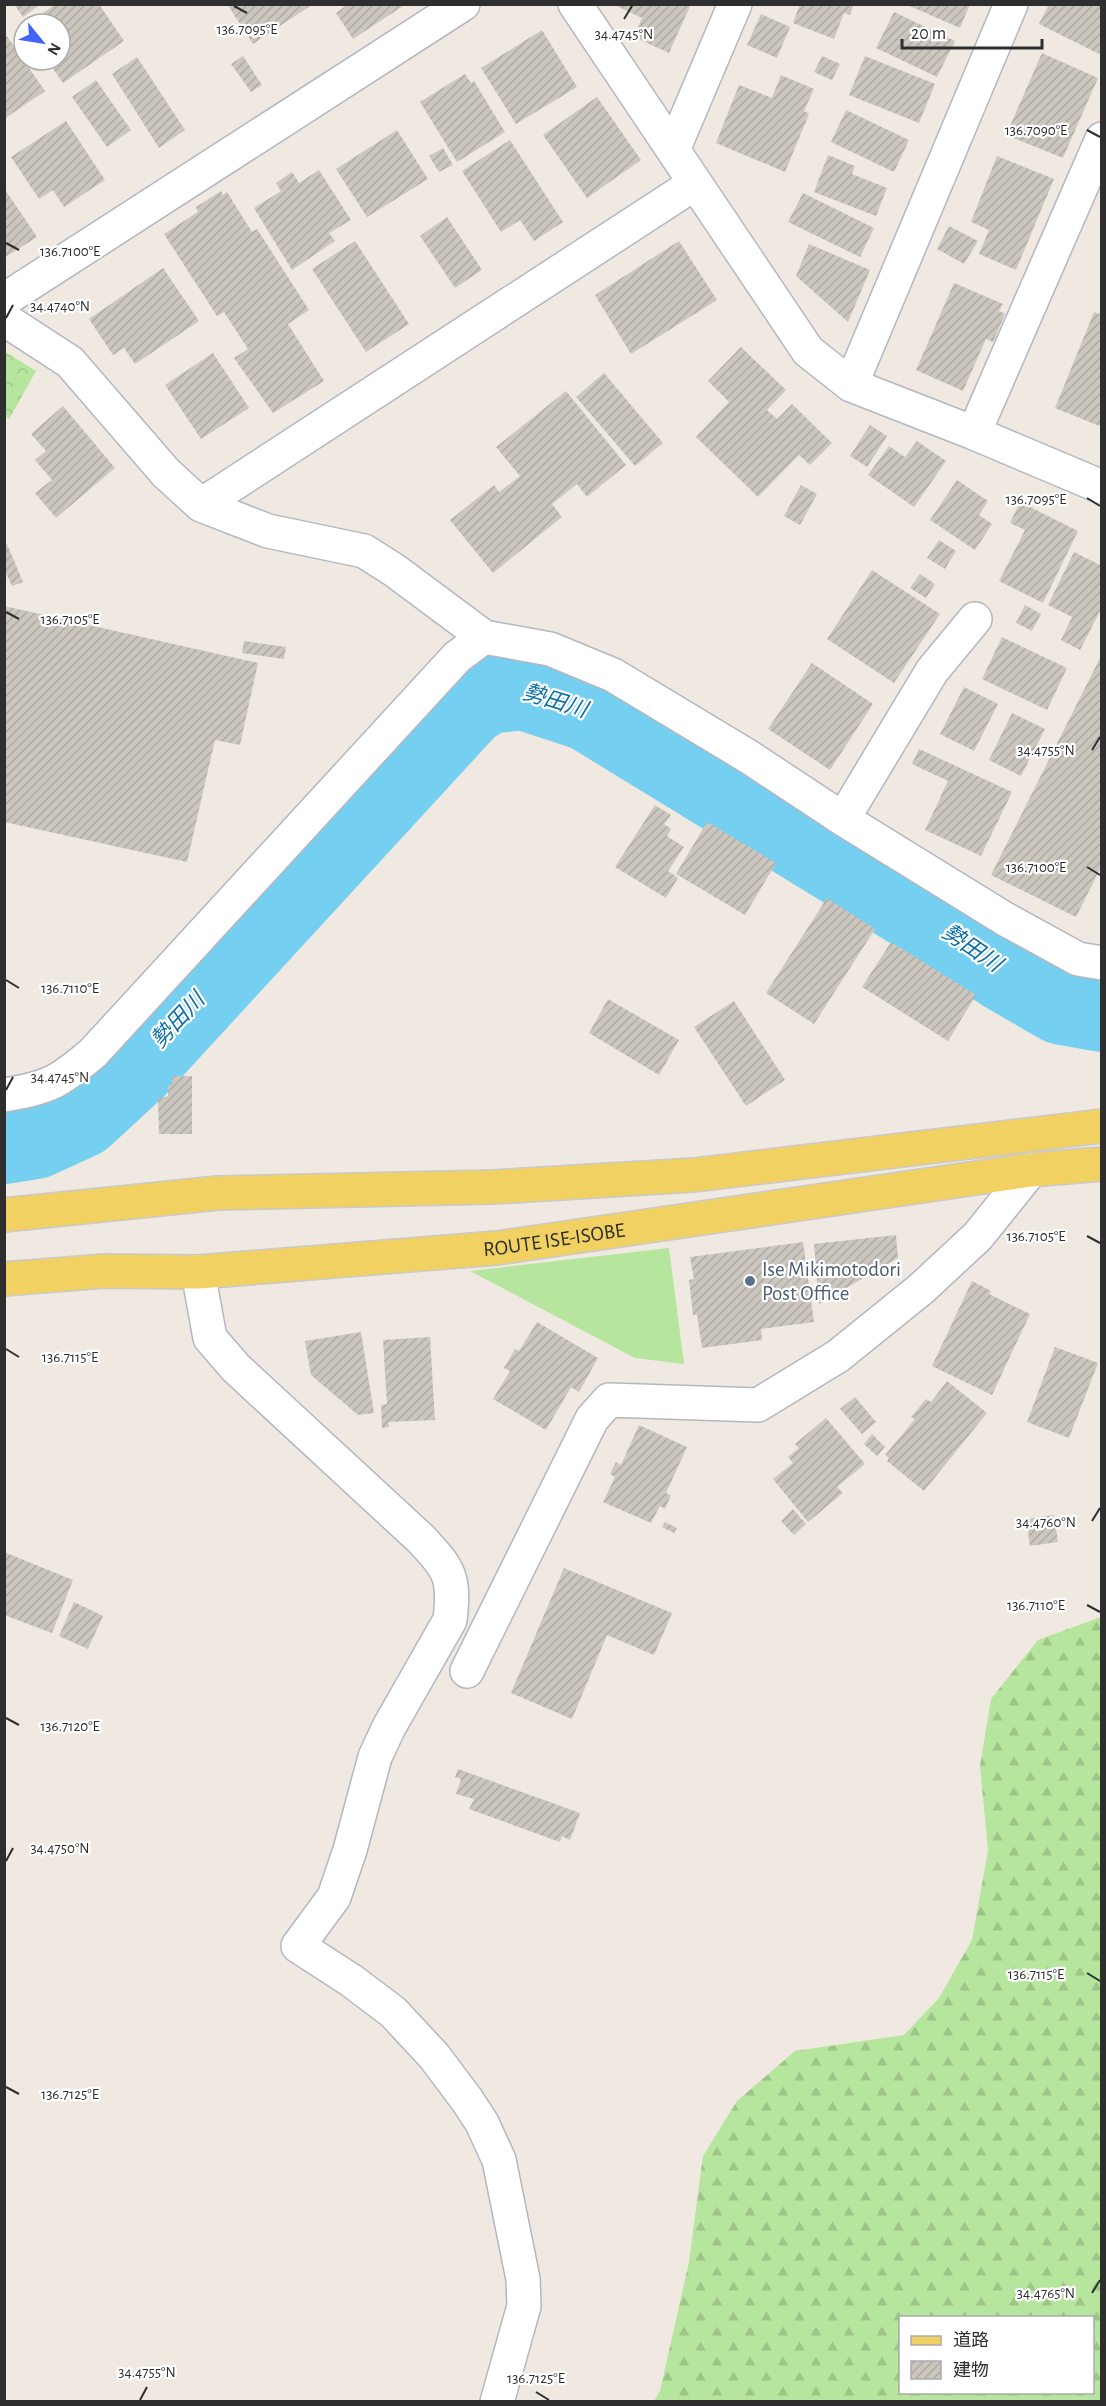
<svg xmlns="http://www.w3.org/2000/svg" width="1106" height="2406" viewBox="0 0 1106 2406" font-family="'Alegreya Sans','Noto Sans JP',sans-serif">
<defs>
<pattern id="forest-firs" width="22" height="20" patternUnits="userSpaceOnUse" patternTransform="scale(1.5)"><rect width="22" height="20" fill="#b6e59e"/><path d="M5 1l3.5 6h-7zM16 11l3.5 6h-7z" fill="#9dc588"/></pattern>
<pattern id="park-crowns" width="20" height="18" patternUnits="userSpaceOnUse" patternTransform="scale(1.5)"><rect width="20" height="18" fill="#b6e59e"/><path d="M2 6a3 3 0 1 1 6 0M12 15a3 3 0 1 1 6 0" fill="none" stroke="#9dc588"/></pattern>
<pattern id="building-hatch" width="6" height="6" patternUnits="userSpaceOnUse" patternTransform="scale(1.5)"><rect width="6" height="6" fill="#cbc7bf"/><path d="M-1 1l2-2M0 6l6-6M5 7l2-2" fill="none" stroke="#afaba4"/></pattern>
</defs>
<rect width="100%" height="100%" fill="#efe9e1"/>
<path fill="#b6e59e" d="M669,1248L684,1364L635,1358L470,1271Z"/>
<path fill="url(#forest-firs)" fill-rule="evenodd" d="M1101,1617V2401H654L660,2391L689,2262L703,2156L737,2101L795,2051L904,2035L939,1998L972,1940L988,1850L980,1766L991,1699L1038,1640ZM900,2318H1092V2392H900Z"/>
<path fill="url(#park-crowns)" d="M4,351L36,371L9,419L5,416Z"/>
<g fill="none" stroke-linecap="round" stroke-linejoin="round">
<path stroke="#75cff0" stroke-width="84" d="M4,1142L35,1137L81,1116L133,1068L467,705L487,692L524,688L588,709L913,908L1005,970L1062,1003L1102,1010"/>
</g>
<path fill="url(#building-hatch)" d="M14,4H41L23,17Z
M56,4H99L124,41L63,83L47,60H60V24H35L46,17L43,13Z
M227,4H313L253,44Z
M348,4H406L353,39L336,13Z
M612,4H691L669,53L634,37L642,18Z
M800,4H854L850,15L844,13L834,39L793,23Z
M905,4H970L960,28Z
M1049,4H1102V49L1099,54L1039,24Z
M894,12L955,41L937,77L876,48Z
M761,14L790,27L777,58L747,45Z
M542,30L577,87L516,124L481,68Z
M4,32L45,91L4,119Z
M1042,53L1098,78L1063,158L1006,135Z
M243,56L262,85L251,92L231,64Z
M822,56L840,64L832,80L814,72Z
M865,56L935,84L919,123L849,95Z
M137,57L185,130L159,148L112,74Z
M465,74L471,83L474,81L505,132L457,162L420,102Z
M781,75L814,89L804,111L809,114L785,172L716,143L739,85L772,98Z
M96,80L131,130L107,147L72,97Z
M597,97L641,160L587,198L543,135Z
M846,110L909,140L894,172L831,142Z
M66,121L105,180L64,207L53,190L39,199L11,157Z
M397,130L428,179L367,217L336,169Z
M510,140L563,222L534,241L520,220L501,232L462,171Z
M443,148L453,165L439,172L429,156Z
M828,155L855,166L852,174L887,188L876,216L814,192Z
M997,156L1054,179L1016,270L979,254L989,230L971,222Z
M319,170L351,220L329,233L335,241L292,270L254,208L281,191L276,183L292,172L299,183Z
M4,188L37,237L4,258Z
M221,191L223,195L227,192L252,232L257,229L309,310L288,324L324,381L273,413L234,358L248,349L224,312L217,316L164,234L198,212L196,207Z
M803,193L874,228L860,257L788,222Z
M447,217L482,270L455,288L420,236Z
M949,226L978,241L964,264L937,249Z
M355,241L409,324L366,352L312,269Z
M679,241L717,300L631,354L595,295Z
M809,244L870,270L848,322L796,276Z
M163,268L199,321L135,364L124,348L113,355L89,319Z
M954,283L1003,304L999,311L1005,314L993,342L986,339L963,391L916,370Z
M1094,312L1102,315V427L1055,408Z
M741,347L786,390L767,410L777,419L792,404L832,443L810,465L799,455L758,497L696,437L729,402L708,381Z
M213,353L249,408L201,439L165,385Z
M604,373L663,443L635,466L576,397Z
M566,391L626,465L587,497L577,484L552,504L562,517L493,573L450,520L494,485L499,492L520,476L496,447Z
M63,406L115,468L56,518L35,493L52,480L35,460L46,451L31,434Z
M870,425L887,436L867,467L850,456Z
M917,441L946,461L914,507L868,475L889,446L905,457Z
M957,480L988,501L979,515L992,524L975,550L930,520Z
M801,485L817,494L800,525L784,516Z
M1020,502L1078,531L1043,603L999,581L1025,530L1010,523Z
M939,540L956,551L945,569L927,558Z
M7,544L23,582L12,586L4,569V545Z
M1074,552L1102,566V607L1080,650L1061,640L1072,617L1048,605Z
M872,570L940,614L894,683L827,639Z
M920,574L935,584L926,598L910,588Z
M1025,605L1041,614L1032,631L1016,623Z
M4,606L258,663L240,745L215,740L187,862L4,822Z
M1002,637L1067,668L1047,710L982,679Z
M244,641L286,647L284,659L242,653Z
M1102,654V865L1076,917L991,875Z
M812,663L873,704L830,770L768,729Z
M964,687L998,704L974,751L940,734Z
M1012,713L1045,729L1021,776L989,760Z
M919,749L1012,792L981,856L925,830L948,781L912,764Z
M655,805L671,815L664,824L671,829L667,836L684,847L668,871L678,878L666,898L615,867Z
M707,822L776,863L745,915L676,874Z
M827,898L875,929L814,1024L766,993Z
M891,942L976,995L948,1041L862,987Z
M608,999L679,1040L659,1075L589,1033Z
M734,1001L785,1080L746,1106L694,1027Z
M172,1076H192V1134H159L158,1099L168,1096V1085H172Z
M896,1235L898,1258L819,1304L814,1244Z
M803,1242L814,1322L761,1329L762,1340L702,1348L697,1315H693L689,1280L694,1279L690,1257Z
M972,1281L991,1291L989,1294L1030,1314L992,1395L932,1366Z
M537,1322L598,1358L579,1392L571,1387L546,1430L493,1399L510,1371L504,1368L515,1349L519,1351Z
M361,1332L374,1413L358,1415L311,1375L305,1341Z
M430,1337L435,1420L388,1422L389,1427L382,1428L381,1405L387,1404L383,1340Z
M1055,1347L1098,1363L1069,1438L1027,1422Z
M947,1381L987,1413L924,1491L887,1461L889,1458L885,1455L915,1419L911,1417L926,1399L931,1402Z
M855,1397L876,1422L862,1434L840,1409Z
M826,1418L865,1464L837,1487L843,1493L808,1522L773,1479L793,1463L788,1457L799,1448L795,1444Z
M639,1425L687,1447L666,1493L671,1495L665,1509L660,1506L651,1523L603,1502L615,1477L610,1474L616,1462L621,1465Z
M872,1434L885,1447L877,1456L864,1444Z
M793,1509L806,1524L794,1535L781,1521Z
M1054,1515L1058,1542L1030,1546L1026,1519Z
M665,1522L677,1528L674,1533L662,1527Z
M4,1552L73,1580L52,1633L4,1615Z
M564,1568L672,1613L654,1655L607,1635L572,1719L511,1693Z
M74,1602L103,1616L88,1649L59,1636Z
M458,1769L580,1813L570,1840L562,1836L560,1842L469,1809L474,1799L456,1794L461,1779L455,1777Z"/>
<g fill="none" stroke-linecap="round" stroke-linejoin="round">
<g stroke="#b4b7c1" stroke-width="36">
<path id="minor" d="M575,4L808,351L851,385L974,433L1102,487
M673,150L735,4
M4,300L463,4
M4,319L70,362L166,473L201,505L268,531L364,551L394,570L484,637L550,649L613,675L749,757L843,819L1005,919L1078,959L1102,963
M851,385L1011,4
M974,433L1102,139
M201,505L694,184
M843,819L932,671L975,619
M4,1095C49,1088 59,1082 93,1053L457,657L484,637
M198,1272L210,1338L236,1368L421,1539C450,1570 455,1577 450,1620L389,1727L375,1757L350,1850L334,1897L298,1946L352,1981L393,2012L434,2056L467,2100L482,2123L499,2160L523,2279L524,2306L497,2402
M467,1671L592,1419L609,1400L758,1405L838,1356L921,1289L978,1236L1031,1170"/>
</g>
<g stroke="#c9c9c9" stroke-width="36">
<g id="major">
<path d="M4,1215L218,1193L493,1187L694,1175L1102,1126"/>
<path id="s1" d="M4,1279L105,1271L198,1272L497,1248L1031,1170L1102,1164"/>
</g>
</g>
<use href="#minor" stroke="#fff" stroke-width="33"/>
<use href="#major" stroke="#f2d163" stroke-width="33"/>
</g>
<path fill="none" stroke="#2e2e2e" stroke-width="2" d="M234,6L247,13M624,19L632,6M1087,130L1100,137M6,243L19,250M6,318L13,305M1087,498L1100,506M6,612L19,619M1092,750L1100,737M1087,867L1100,875M6,980L19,988M6,1090L13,1077M1087,1236L1100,1243M6,1349L19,1357M1092,1521L1100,1508M1087,1605L1100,1612M6,1718L19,1725M6,1861L13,1848M1087,1973L1100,1981M6,2087L19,2094M1092,2293L1100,2280M536,2392L549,2400M140,2400L147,2387"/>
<circle fill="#5c6f8a" stroke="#fff" stroke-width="2" cx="750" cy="1281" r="6"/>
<g text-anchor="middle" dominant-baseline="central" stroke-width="4.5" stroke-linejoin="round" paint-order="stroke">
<g font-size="21" fill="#2e2e2e" stroke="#fff">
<text stroke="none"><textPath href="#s1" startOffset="552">ROUTE ISE-ISOBE</textPath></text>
</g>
<g font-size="21" fill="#4e5e75" stroke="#fff" text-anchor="start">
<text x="762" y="1269">Ise Mikimotodori<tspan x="762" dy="24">Post Office</tspan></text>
</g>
<g font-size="22" font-style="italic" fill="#0d6fa3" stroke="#fff">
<text transform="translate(555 701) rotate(17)">勢田川</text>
<text transform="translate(972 948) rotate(34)">勢田川</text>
<text transform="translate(178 1020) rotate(-47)">勢田川</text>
</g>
</g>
<g font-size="15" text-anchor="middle" fill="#2e2e2e" stroke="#fff" stroke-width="4.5" stroke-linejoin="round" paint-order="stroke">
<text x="247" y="34">136.7095°E</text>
<text x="624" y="39">34.4745°N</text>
<text x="1036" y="135">136.7090°E</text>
<text x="70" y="256">136.7100°E</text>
<text x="60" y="311">34.4740°N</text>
<text x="1036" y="504">136.7095°E</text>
<text x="70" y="624">136.7105°E</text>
<text x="1046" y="755">34.4755°N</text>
<text x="1036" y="872">136.7100°E</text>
<text x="70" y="993">136.7110°E</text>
<text x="60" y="1082">34.4745°N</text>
<text x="1036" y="1241">136.7105°E</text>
<text x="70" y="1362">136.7115°E</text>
<text x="1046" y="1527">34.4760°N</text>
<text x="1036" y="1610">136.7110°E</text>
<text x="70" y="1731">136.7120°E</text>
<text x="60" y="1853">34.4750°N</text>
<text x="1036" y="1979">136.7115°E</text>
<text x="70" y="2099">136.7125°E</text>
<text x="1046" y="2298">34.4765°N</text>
<text x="147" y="2377">34.4755°N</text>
<text x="536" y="2383">136.7125°E</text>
</g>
<rect width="1106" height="2406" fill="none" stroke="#2e2e2e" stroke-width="12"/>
<rect x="899" y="2316" width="195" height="78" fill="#ffffff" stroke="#ababab" stroke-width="1.5"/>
<rect x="911" y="2336" width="30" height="9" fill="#f2d163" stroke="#ababab" stroke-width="1.5"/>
<text x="953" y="2346" font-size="18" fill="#2e2e2e">道路</text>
<rect x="911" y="2361" width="30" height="18" fill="url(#building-hatch)" stroke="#ababab" stroke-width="1.5"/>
<text x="953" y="2376" font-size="18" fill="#2e2e2e">建物</text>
<g transform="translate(42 42) rotate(120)"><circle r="28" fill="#ffffff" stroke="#ababab" stroke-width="1.5"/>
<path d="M0-4.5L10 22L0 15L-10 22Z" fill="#4264fb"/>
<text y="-9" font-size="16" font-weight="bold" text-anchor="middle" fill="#2e2e2e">N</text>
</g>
<path d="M902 39v9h140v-9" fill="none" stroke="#2e2e2e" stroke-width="3"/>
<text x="911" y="39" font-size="18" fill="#2e2e2e" stroke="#ffffff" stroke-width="4.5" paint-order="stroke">20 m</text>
</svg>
